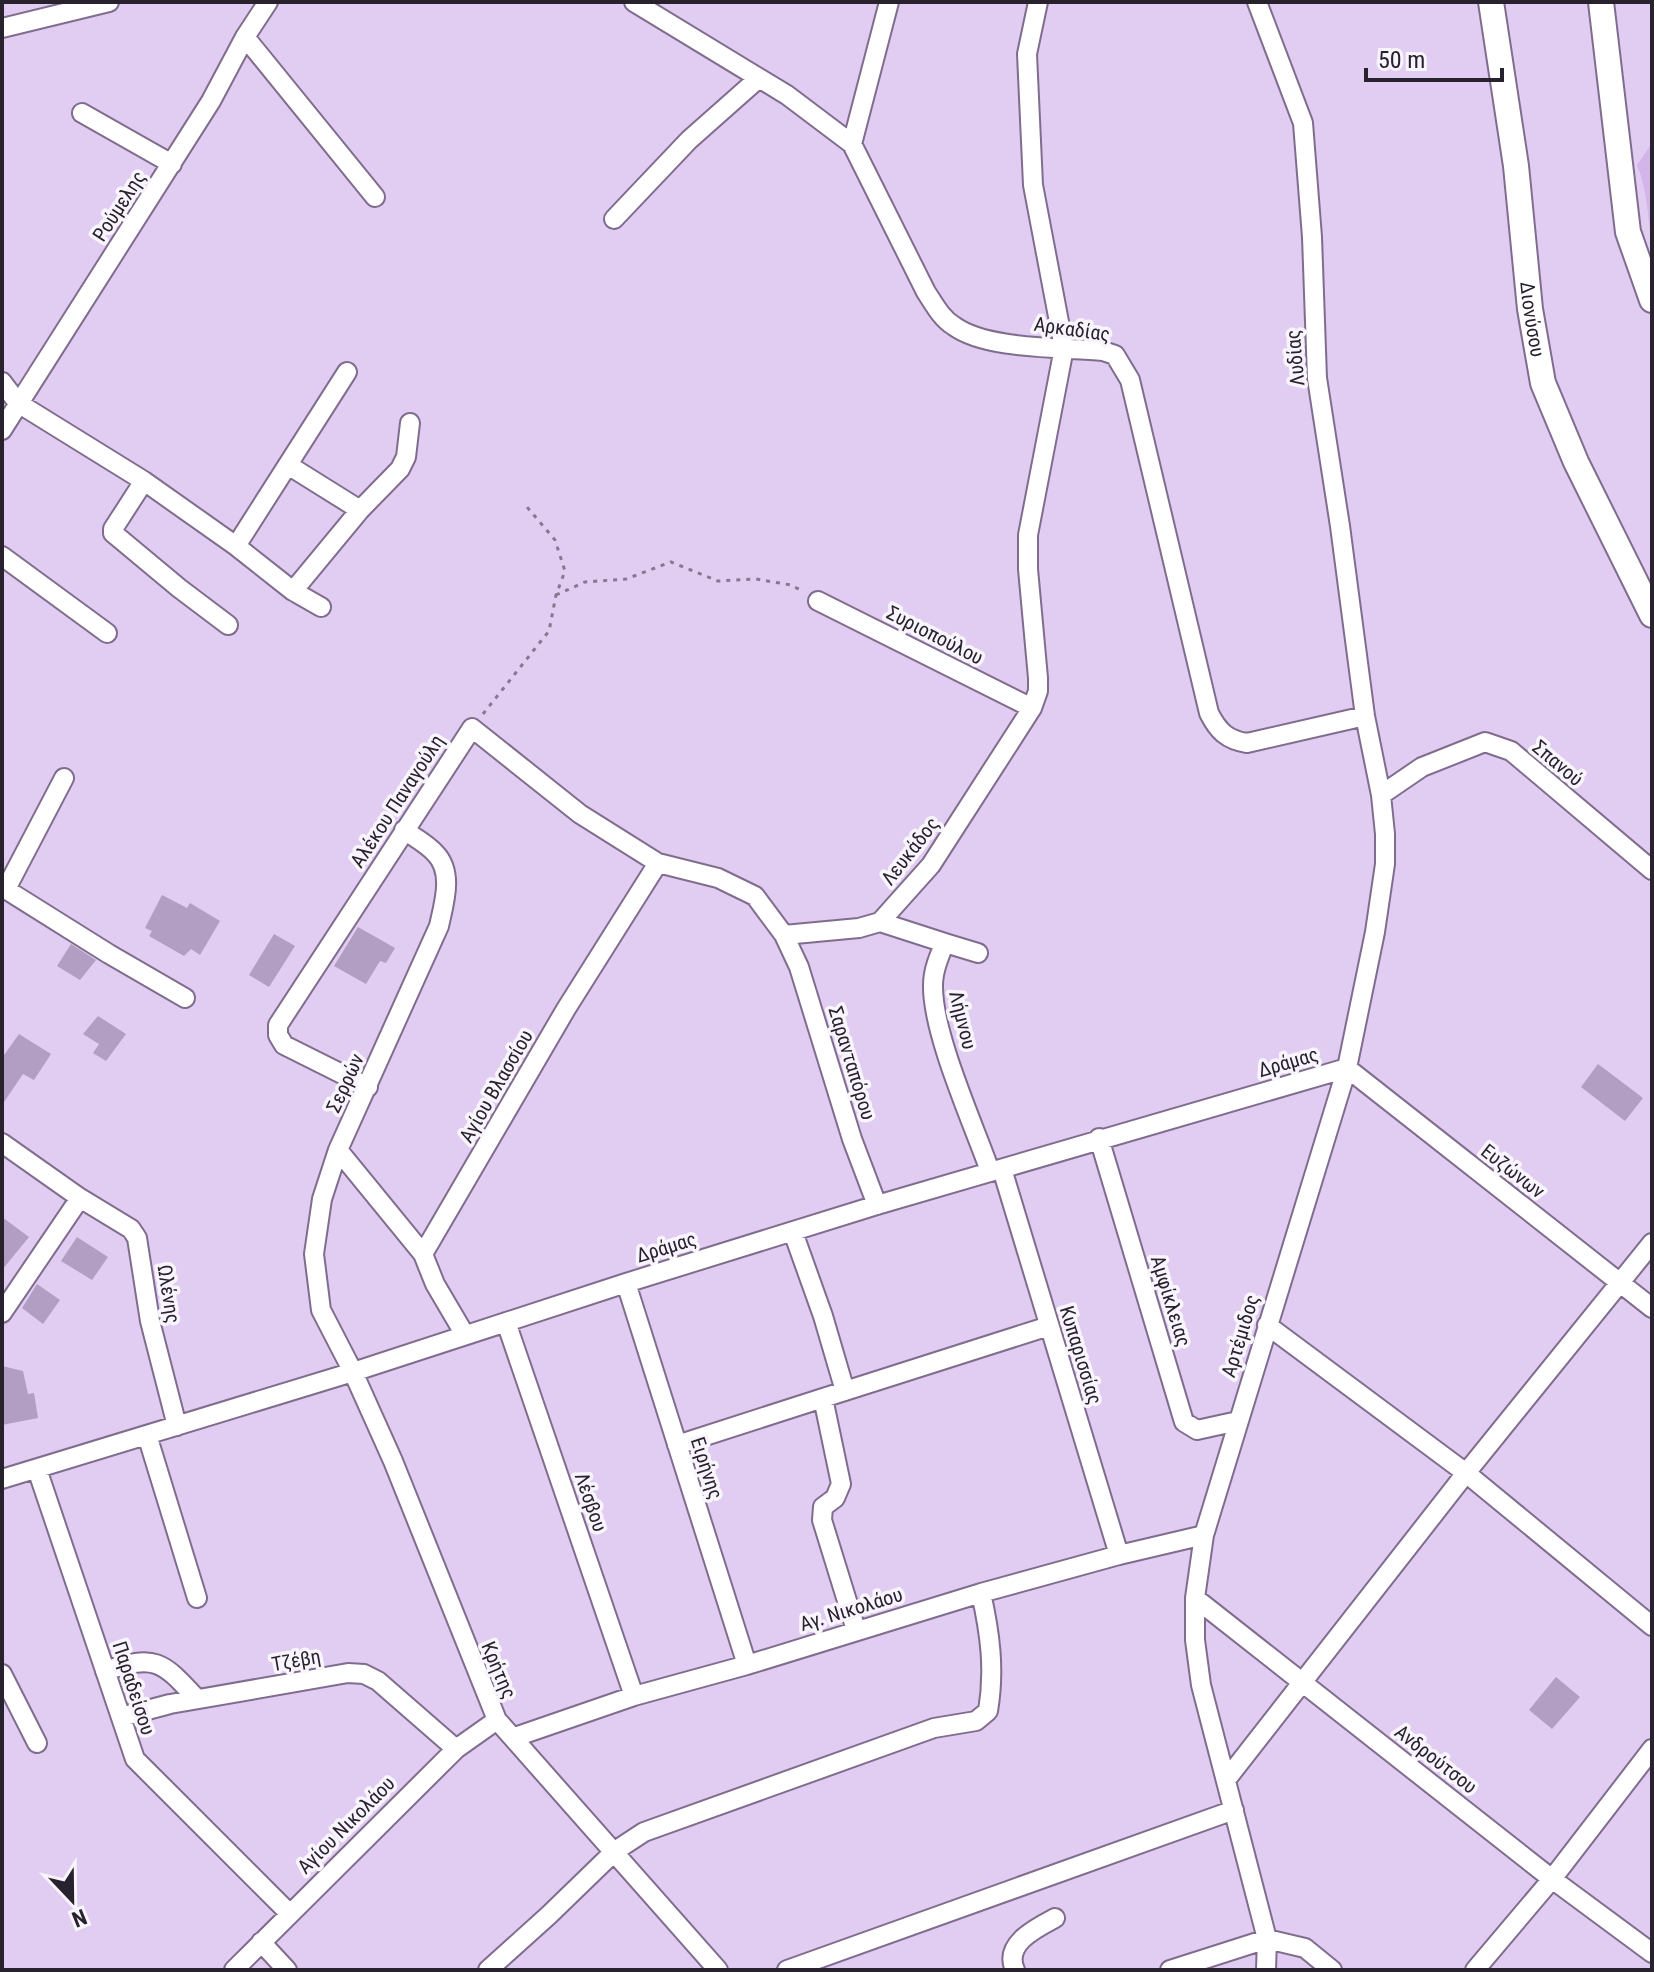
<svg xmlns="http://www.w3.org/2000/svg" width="1654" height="1972" viewBox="0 0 1654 1972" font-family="'Roboto Condensed',sans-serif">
<rect width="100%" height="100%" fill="#e1ccf2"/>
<path fill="#d3b4eb" d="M1652,143V248C1648,220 1648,191 1637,165Z"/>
<path fill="#b29ec2" d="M162,895L187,908L190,903L220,921L200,955L191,949L184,956L149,936L152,931L145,928Z
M358,927L395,948L386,963L380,961L366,984L334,966Z
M274,934L295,946L269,987L249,975Z
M71,944L96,960L80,980L57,966Z
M98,1016L126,1034L106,1061L93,1053L99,1044L83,1034Z
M19,1034L51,1054L34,1080L23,1074L2,1105V1058Z
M1598,1064L1643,1098L1625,1121L1581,1087Z
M2,1217L29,1237L2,1270Z
M77,1237L108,1257L92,1280L61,1261Z
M37,1284L60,1300L43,1324L22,1308Z
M2,1366L23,1371L28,1394L34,1393L38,1418L2,1425Z
M1556,1677L1580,1697L1552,1729L1529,1710Z"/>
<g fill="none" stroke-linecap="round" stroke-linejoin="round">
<g stroke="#806d8e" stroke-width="22">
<path id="minor" d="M634,2L787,95L852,144L926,292C934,304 941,318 954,326C987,350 1061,347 1103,351L1115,355L1130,380L1209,713C1218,731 1227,740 1247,743L1365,716
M1257,2L1303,123L1312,237L1317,378L1340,526L1365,716L1381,795L1385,834V864L1375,932L1347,1068L1204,1535L1195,1598V1640L1201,1685L1267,1939L1266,1970
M2,28L109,2
M245,37L375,197
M82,113L172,164
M852,144L889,2
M614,219L689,140L759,78
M2,382L18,403L144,481L236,546L293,591L321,607
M2,430L211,101L245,37L268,2
M288,465L360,510
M144,481L113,529V533L179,588L228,625
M236,546L347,372
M2,556L107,633
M293,591L360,510L400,469L406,457L410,423
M818,601L1032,708
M1381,795L1422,767L1485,742L1511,751L1652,870
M404,830C414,837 427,844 435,853C454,872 444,903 439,926L338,1150L322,1199L314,1254L321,1310L353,1372L393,1461L497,1720L718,1970
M2,887L109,954L185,998
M6,889L64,778
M880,922L945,943C939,956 933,970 933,985C932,1033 973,1123 990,1171
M784,935L799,967L852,1139L877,1205
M945,943L978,953
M1347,1068L1652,1308
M368,1087L284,1045L278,1035V1025L472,728L580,814L658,863L718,878L755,896L784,935L859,928L880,922L931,865L1032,708L1038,691V678L1028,569V535L1064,348L1033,185L1027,54L1038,2
M1099,1138L1184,1422L1197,1430L1238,1421
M2,1143L80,1198L131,1229L137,1238L150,1321L177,1426
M338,1150L423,1254L435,1284L465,1335
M1002,1169L1119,1555
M793,1232L823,1316L845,1391L1049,1326
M423,1254L566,1009L658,863
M626,1283L747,1665
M2,1313L80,1198
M506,1322L634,1696
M1267,1325L1466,1473L1652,1626
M845,1391L823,1398L841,1484L835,1498L823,1507L822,1520L856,1630
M147,1435L197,1598
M677,1445L823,1398
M37,1469L135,1759L289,1913
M2,1479L353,1372L626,1283L877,1205L1347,1068
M1195,1598L1552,1879L1652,1953
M105,1671C156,1654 162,1661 197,1699
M2,1674L37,1743
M121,1717L170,1704L348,1673L364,1674L378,1681L456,1749
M515,1737L634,1696L747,1665L981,1593L1119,1555L1204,1535
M1226,1780L1466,1473L1652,1243
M261,1942L287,1970
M234,1970L456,1749L497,1720
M488,1970L549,1915L615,1851L644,1832L934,1728L976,1721L988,1711C995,1670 990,1633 981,1593
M787,1970L1234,1810
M1015,1970C1003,1944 1036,1928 1055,1918
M1170,1970L1267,1939L1305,1948L1332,1970
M1475,1970L1552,1879L1652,1749"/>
</g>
<g stroke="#806d8e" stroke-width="28">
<g id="secondary">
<path id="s1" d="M1491,2L1516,166L1530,309L1543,383L1576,462L1652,615"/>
<path d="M1601,2L1628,232L1652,300"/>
</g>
</g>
<path stroke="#867891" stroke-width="3" stroke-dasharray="4 6" stroke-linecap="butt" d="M556,595L585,582L626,579L671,562L718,581L756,579L791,585L804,592
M483,714L549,631L556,595L565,571L555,540L527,507"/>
<use href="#minor" stroke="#fff" stroke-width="18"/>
<use href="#secondary" stroke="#fff" stroke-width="24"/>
</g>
<g text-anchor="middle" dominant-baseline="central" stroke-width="7" stroke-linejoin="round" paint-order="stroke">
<g font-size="20" fill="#28212e" stroke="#f9f5fd">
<text transform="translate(119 206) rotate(-57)">Ρούμελης</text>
<text stroke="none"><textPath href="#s1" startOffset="320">Διονύσου</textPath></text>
<text transform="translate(1072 329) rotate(8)">Αρκαδίας</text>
<text transform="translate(1295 358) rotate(-95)">Λυδίας</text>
<text transform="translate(935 635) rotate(27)">Συριοπούλου</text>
<text transform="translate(1558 763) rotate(40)">Σπανού</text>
<text transform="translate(397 801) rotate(-57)">Αλέκου Παναγούλη</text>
<text transform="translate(910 851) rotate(-52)">Λευκάδος</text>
<text transform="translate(963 1020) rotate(76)">Λήμνου</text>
<text transform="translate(1288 1062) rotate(-16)">Δράμας</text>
<text transform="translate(852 1063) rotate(73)">Σαρανταπόρου</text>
<text transform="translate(345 1083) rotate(-65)">Σερρών</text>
<text transform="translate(496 1086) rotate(-60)">Αγίου Βλασσίου</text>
<text transform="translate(1513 1171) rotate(38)">Ευζώνων</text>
<text transform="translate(666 1247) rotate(-17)">Δράμας</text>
<text transform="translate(169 1294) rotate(81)">Ωλένης</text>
<text transform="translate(1171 1301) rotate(73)">Αμφίκλειας</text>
<text transform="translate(1240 1336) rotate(-73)">Αρτέμιδος</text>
<text transform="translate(1081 1355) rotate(73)">Κυπαρισσίας</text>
<text transform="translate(707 1468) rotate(72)">Ειρήνης</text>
<text transform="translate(591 1502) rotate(71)">Λέσβου</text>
<text transform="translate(851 1609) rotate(-17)">Αγ. Νικολάου</text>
<text transform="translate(296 1660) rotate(-10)">Τζέβη</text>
<text transform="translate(499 1670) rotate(67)">Κρήτης</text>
<text transform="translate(134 1688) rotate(72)">Παραδείσου</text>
<text transform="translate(1436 1759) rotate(38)">Ανδρούτσου</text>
<text transform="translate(346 1825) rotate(-45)">Αγίου Νικολάου</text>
</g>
</g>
<rect width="1654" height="1972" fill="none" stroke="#28212e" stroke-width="8"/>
<g transform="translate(72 1900) rotate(158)" stroke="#f9f5fd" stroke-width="6" paint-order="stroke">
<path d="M0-6L14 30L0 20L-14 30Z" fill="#28212e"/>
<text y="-12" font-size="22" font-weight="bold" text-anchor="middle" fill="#28212e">N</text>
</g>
<path d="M1366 68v12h136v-12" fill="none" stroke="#28212e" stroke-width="4"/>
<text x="1378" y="68" font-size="24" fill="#28212e" stroke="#f9f5fd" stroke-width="6" paint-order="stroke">50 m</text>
</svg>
